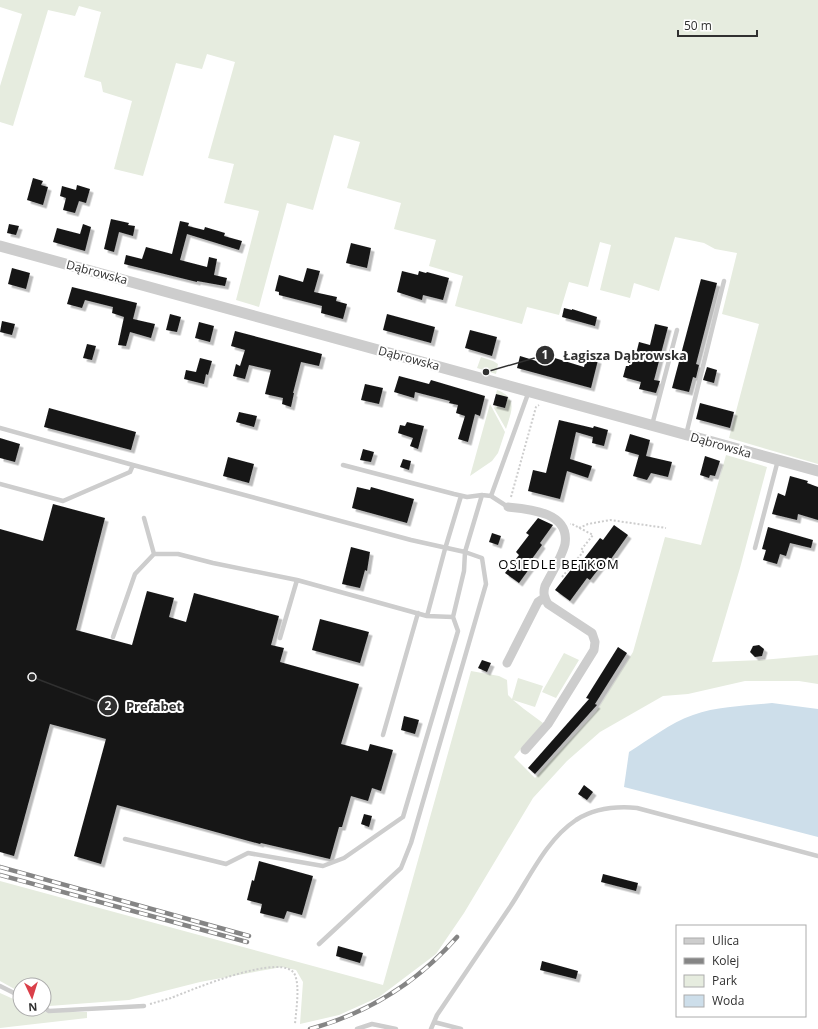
<svg xmlns="http://www.w3.org/2000/svg" width="818" height="1029" viewBox="0 0 818 1029" font-family="'Open Sans',sans-serif">
<defs>
<filter id="shadow"><feDropShadow dx="3.5" dy="3.5" stdDeviation="0" flood-color="#0004"/></filter>
</defs>
<rect width="100%" height="100%" fill="#fff"/>
<path fill="#e6ecdf" d="M0,0H818V464L729,438L759,324L722,314L737,253L715,249L704,243L675,237L659,291L634,283L630,298L600,290L611,245L600,242L588,287L569,282L559,315L527,307L522,324L455,306L463,276L429,266L436,240L394,229L401,203L347,188L360,142L334,135L313,210L287,203L259,307L236,300L259,211L224,203L234,164L208,158L235,62L207,54L202,69L176,63L143,176L114,169L132,101L103,92L101,82L84,77L101,12L79,6L75,16L48,10L13,126L0,122V86L22,14L0,7Z
M481,357L493,361L498,364L496,374L477,368Z
M497,390C519,398 511,412 506,429L494,408L495,406L505,408L508,397L496,394Z
M490,404L505,432L498,453L492,461L470,476Z
M726,455L767,467L740,568L712,662L762,660L818,655V684L799,681H745L688,694L663,696L600,732L567,761L533,798L464,913L436,954L379,997L339,1015L300,1024L303,982L296,970L282,967L200,982L129,1000L49,1006L44,1004V985H20V992L0,981V881L383,985L471,671L499,676L507,680L508,695L512,699L518,678L543,686L535,707L513,700L524,709L543,723L514,757L535,778L596,712L633,652L665,537L701,545Z
M564,653L579,660L556,698L542,692Z
M0,993L20,1002V1009H34L41,1012H87V1018L0,1028Z"/>
<path fill="#cddeea" d="M772,703L818,709V837L624,787L629,752C650,739 670,723 693,715C718,706 746,706 772,703Z"/>
<path fill="#171717" filter="url(#shadow)" d="M33,178L43,181L41,185L48,187L43,205L27,200Z
M77,185L90,189L86,203L79,201L75,213L63,210L66,198L60,196L62,186L76,190Z
M111,219L129,223L128,225L135,226L133,236L119,232L114,252L104,249Z
M180,221L189,223L188,226L204,230L205,227L225,233L224,236L242,241L239,250L187,234L180,260L207,267L209,257L217,259L214,275L227,278L225,286L197,281V282L124,264L126,255L142,259L146,247L172,254Z
M9,224L19,226L16,235L7,233Z
M83,224L91,227L85,251L53,242L57,228L80,234Z
M351,243L371,248L367,268L346,263Z
M12,268L30,273L26,289L8,284Z
M307,268L320,271L314,292L337,297L336,301L347,304L343,319L321,313L322,306L279,295V292L275,291L279,275L303,282Z
M402,271L418,275L419,271L426,273L427,272L449,278L443,300L423,295L422,300L397,292Z
M701,279L717,283L696,364L699,365L696,378L693,377L689,392L672,388Z
M72,287L137,303L133,319L155,324L151,338L130,332L126,346L118,345L124,317L112,313L113,307L85,300L82,308L67,304Z
M564,308L572,310V309L597,317L595,326L562,317Z
M170,314L181,317L177,332L166,330Z
M387,314L435,327L431,343L383,330Z
M2,321L15,324L12,335L0,332Z
M199,322L214,326L210,342L195,338Z
M655,324L668,327L654,380L660,381L656,393L639,389L641,382L623,377L626,366H629L632,357L635,358L639,342L650,345Z
M470,330L497,337L492,356L465,348Z
M235,331L322,354L319,366L301,362L293,393H294L291,407L282,404L283,398L265,394L271,370L249,365L245,379L233,376L236,364L240,366L245,350L231,346Z
M87,344L96,346L92,360L83,358Z
M545,355L584,367L586,357L598,360L591,388L517,368L520,356L543,363Z
M200,358L212,361L208,375L206,374L204,384L184,379L186,370L196,372Z
M707,367L717,370L714,383L703,380Z
M399,376L429,384L431,380L485,396L480,416L475,414L468,442L458,439L465,416L456,413L458,405L449,403L450,401L415,392L414,398L394,392Z
M365,384L383,388L379,404L361,400Z
M496,394L508,397L505,408L493,405Z
M700,403L734,412L730,428L696,419Z
M49,408L136,432L131,450L44,427Z
M239,412L257,416L254,427L236,422Z
M559,420L593,428L594,426L608,430L604,446L592,443L593,437L576,432L570,459L592,466L588,478L567,471L560,499L528,491L533,470L546,473Z
M407,422L424,426L418,449L410,446L413,438L398,433L400,425L405,426Z
M630,434L650,440L646,456L672,462L668,477L651,473L647,480L633,476L639,455L625,451Z
M0,438L20,444L15,462L0,458Z
M363,449L374,452L371,462L360,460Z
M705,456L720,461L715,476L710,475L709,478L700,475Z
M228,457L254,464L249,483L223,476Z
M403,459L411,461L409,470L400,467Z
M790,476L808,481L807,483L818,487V520L798,514L797,520L772,514L778,493L785,496Z
M357,487L370,490L371,487L414,499L407,523L352,508Z
M53,504L105,518L76,630L132,645L147,591L174,598L169,617L186,622L194,593L279,616L271,645L284,648L280,662L359,684L341,744L368,751L370,744L393,750L381,791L372,788L368,801L351,796L342,827H339L330,859L261,843L260,844L117,805L101,864L74,856L106,739L50,724L14,856L0,852V529L43,541Z
M538,518L553,525L540,543L542,545L529,563L532,565L519,583L505,573L519,555L516,552L529,535L526,533Z
M614,525L628,535L611,559L608,557L590,580L587,578L570,601L555,590L573,567L576,569L600,538L603,540Z
M768,527L813,540L811,548L790,543L786,556L780,554L777,564L763,560L766,550L762,549Z
M492,533L501,536L498,545L489,542Z
M351,547L370,552L367,571L365,570L360,588L342,584Z
M320,619L369,632L360,663L312,650Z
M759,645L764,649L762,656L755,657L750,652L753,646Z
M618,647L627,653L595,704L597,705L535,774L528,768L589,699L586,698Z
M482,660L491,663L487,672L478,668Z
M404,716L419,720L415,734L401,730Z
M584,785L593,792L587,800L578,794Z
M364,814L372,816L369,827L361,824Z
M259,861L313,876L302,915L287,911L284,919L260,913L262,904L247,900L252,880L254,881Z
M603,874L638,883L636,891L601,882Z
M338,946L363,953L360,963L336,956Z
M542,961L578,971L576,979L540,970Z"/>
<g fill="none" stroke-linecap="round" stroke-linejoin="round">
<path stroke="#cdcdcd" stroke-width="2" stroke-dasharray="2 2" stroke-linecap="butt" d="M511,497L536,407L539,405
M579,528L588,524L610,520L666,528
M562,577L583,552L581,550L593,535L572,524H570
M150,1004C157,1002 164,1000 171,998C189,991 285,950 295,975C300,987 296,1011 295,1024"/>
<path stroke="#cdcdcd" stroke-width="4.5" d="M652,425L677,330
M0,428L133,465
M686,435L724,281
M343,465L454,494L467,497L482,495L491,496
M0,484L63,501L130,472L133,465L411,540L465,552L482,558L486,584L411,843L401,868L319,944
M508,507L491,496L529,391
M755,548L778,460
M427,616L445,549L461,496
M453,617L464,571L465,552L482,495
M113,637L135,574L154,554
M280,638L297,580
M383,735L418,613
M125,839L226,864L248,853L323,866L344,858L403,817L458,631L453,617L427,616L297,580L213,563L178,554H154L144,518
M0,986L20,996
M44,1008L49,1011L144,1006
M434,1022L461,1029
M357,1029L372,1024L396,1029
M431,1029L437,1015C461,979 486,943 510,907C530,877 546,840 576,820C595,808 616,806 637,808L818,856"/>
<path stroke="#cdcdcd" stroke-width="9" d="M508,507C529,509 570,512 565,544C562,557 551,574 545,586C543,593 544,597 548,604L592,633L595,642L594,650L548,724L525,750
M507,663L538,602L544,598"/>
<path stroke="#cdcdcd" stroke-width="11" d="M0,246L818,471"/>
<g stroke="#858585" stroke-width="4.5">
<path id="rail" d="M0,867L249,936
M0,875L247,942
M310,1029C368,1013 417,983 457,937"/>
</g>
<use href="#rail" stroke="#fff" stroke-width="3" stroke-dasharray="9" stroke-linecap="butt"/>
</g>
<g text-anchor="middle" dominant-baseline="central" stroke-width="4" stroke-linejoin="round" paint-order="stroke">
<g font-size="12" fill="#303030" stroke="#fff">
<text transform="translate(97 272) rotate(15)">Dąbrowska</text>
<text transform="translate(409 358) rotate(15)">Dąbrowska</text>
<text transform="translate(721 445) rotate(16)">Dąbrowska</text>
</g>
<g font-size="13" letter-spacing="1" fill="#000" stroke="#fff">
<text x="559" y="564">OSIEDLE BETKOM</text>
</g>
</g>
<path fill="none" stroke="#303030" stroke-width="1.5" d="M486 372L545 355M32 677L108 706"/>
<g fill="#303030" stroke="#fff" stroke-width="1.5">
<circle cx="486" cy="372" r="4"/>
<circle cx="32" cy="677" r="4"/>
<circle cx="545" cy="355" r="10"/>
<circle cx="108" cy="706" r="10"/>
</g>
<g font-size="12" text-anchor="middle" font-weight="bold" fill="#fff">
<text x="545" y="359">1</text>
<text x="108" y="710">2</text>
</g>
<g font-size="13" text-anchor="middle" font-weight="bold" fill="#303030" stroke="#fff" stroke-width="4" stroke-linejoin="round" paint-order="stroke">
<text x="625" y="360">Łagisza Dąbrowska</text>
<text x="154" y="711">Prefabet</text>
</g>
<rect x="676" y="925" width="130" height="92" fill="#ffffff" stroke="#acacac"/>
<rect x="684" y="938" width="20" height="6" fill="#cdcdcd" stroke="#acacac"/>
<text x="712" y="945" font-size="12" fill="#303030">Ulica</text>
<rect x="684" y="958" width="20" height="6" fill="#858585" stroke="#acacac"/>
<text x="712" y="965" font-size="12" fill="#303030">Kolej</text>
<rect x="684" y="975" width="20" height="12" fill="#e6ecdf" stroke="#acacac"/>
<text x="712" y="985" font-size="12" fill="#303030">Park</text>
<rect x="684" y="995" width="20" height="12" fill="#cddeea" stroke="#acacac"/>
<text x="712" y="1005" font-size="12" fill="#303030">Woda</text>
<g transform="translate(32 997) rotate(176)"><circle r="19" fill="#ffffff" stroke="#acacac"/>
<path d="M0-3L7 15L0 10L-7 15Z" fill="#da3f49"/>
<text y="-6" font-size="11" font-weight="bold" text-anchor="middle" fill="#303030">N</text>
</g>
<path d="M678 30v6h79v-6" fill="none" stroke="#303030" stroke-width="2"/>
<text x="684" y="30" font-size="12" fill="#303030" stroke="#ffffff" stroke-width="3" paint-order="stroke">50 m</text>
</svg>
